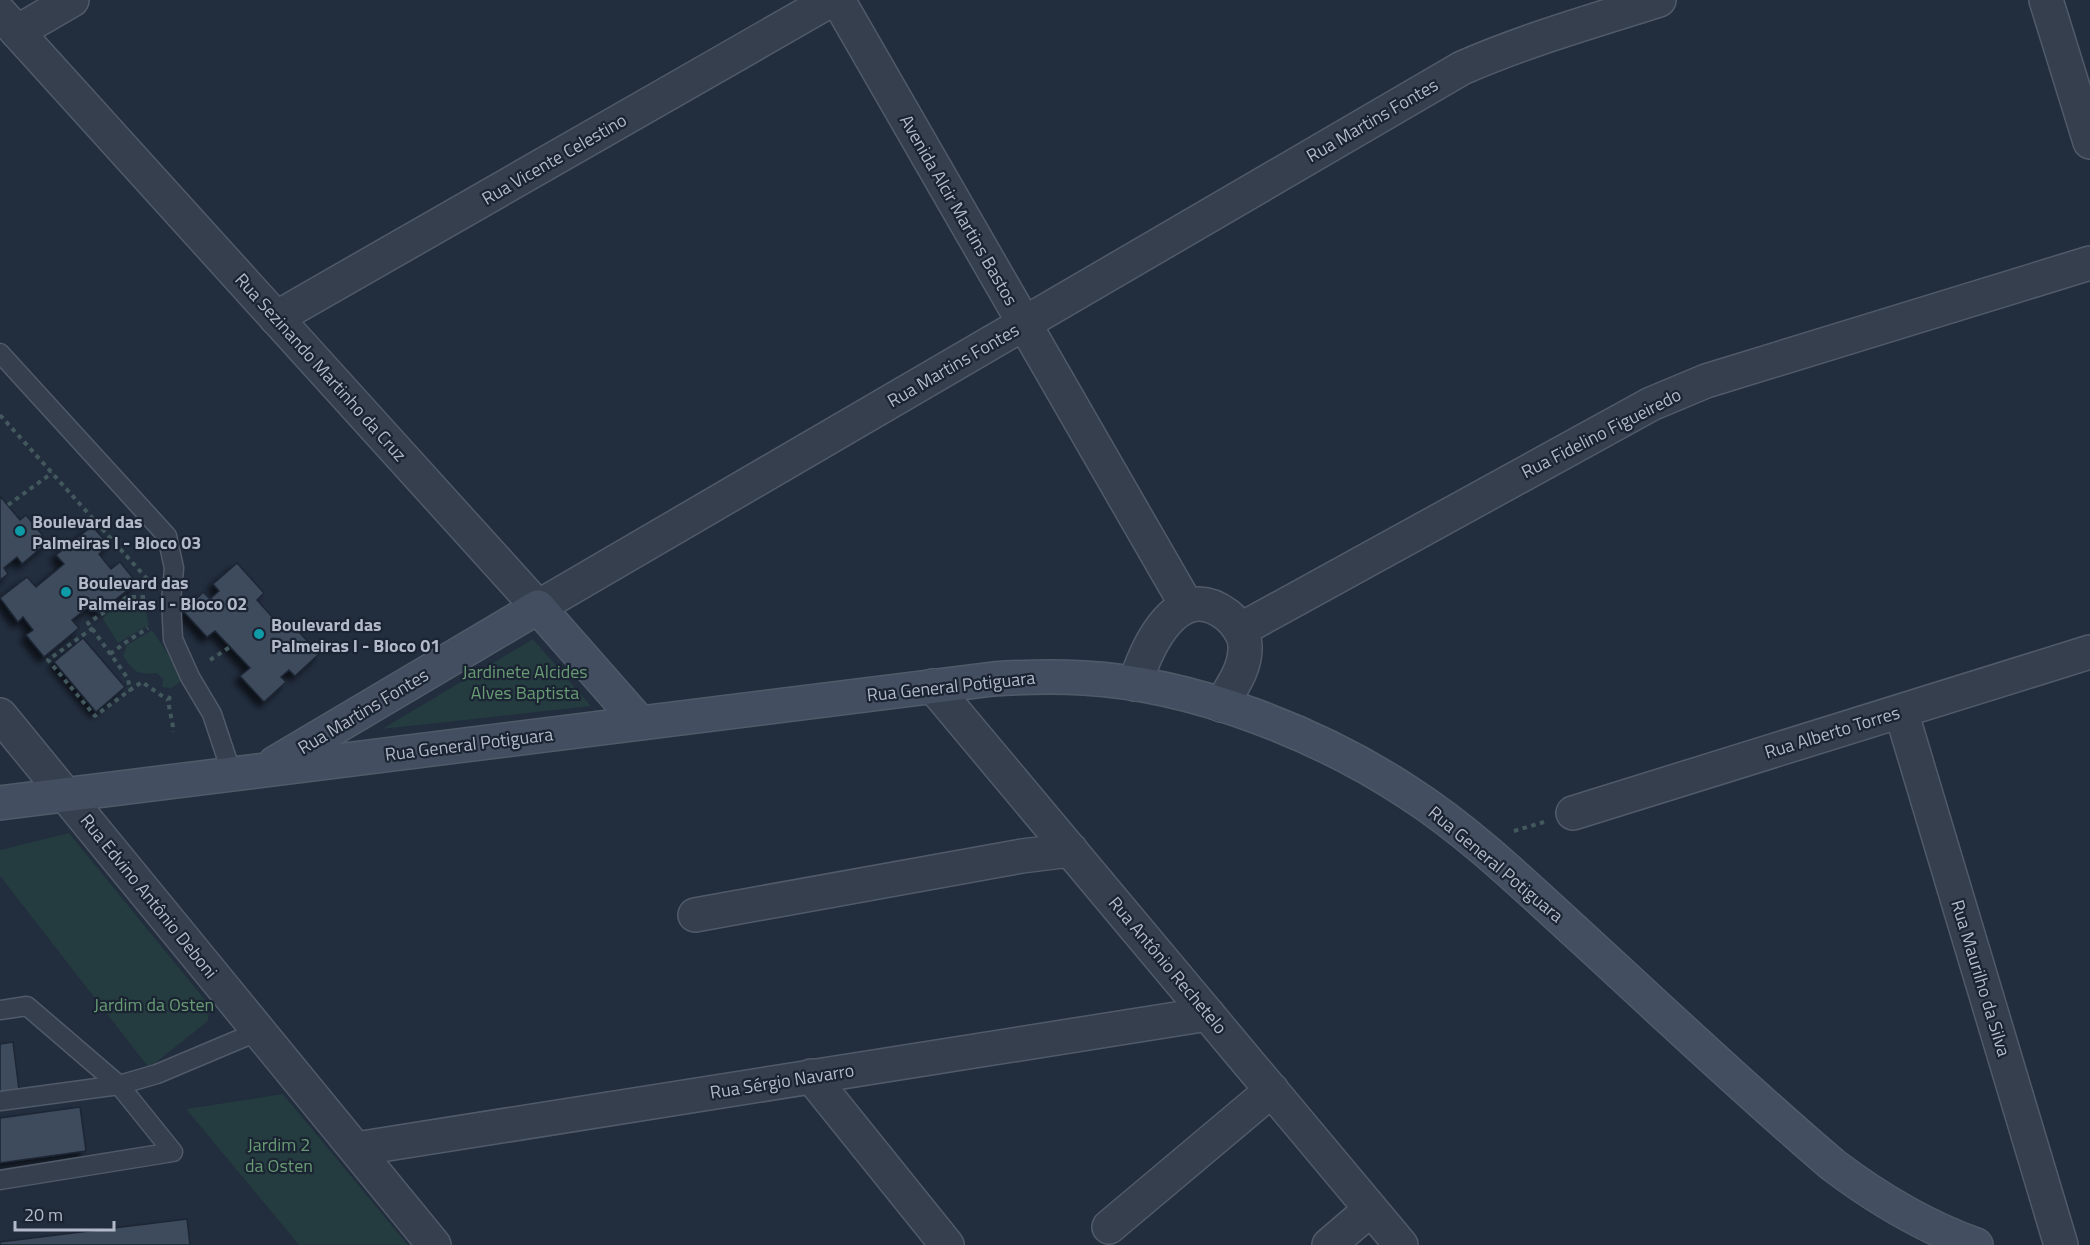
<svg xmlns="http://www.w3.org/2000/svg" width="2090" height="1245" viewBox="0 0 2090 1245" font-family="'Titillium Web',sans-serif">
<defs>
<filter id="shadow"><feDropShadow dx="-5.5" dy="5.5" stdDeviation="3" flood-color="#0009"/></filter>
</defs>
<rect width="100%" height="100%" fill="#222d3e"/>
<path fill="#243b3f" d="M128,601L145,607L149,625L118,643L103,619L106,614Z
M152,630L175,664L182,680L172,688L162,687L163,680L157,673C136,675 135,672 123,656L127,645Z
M533,639L591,706L382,729Z
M69,833L210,1006L208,1021L149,1068L0,876V850Z
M283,1094L408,1245H299L186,1109Z"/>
<path fill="#3e4b5d" stroke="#1d2634" stroke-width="1.5" filter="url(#shadow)" d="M0,496L20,520L26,515L48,542L22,564L17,557L4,568L8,574L0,580Z
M92,526L109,545L99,554L111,569L120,562L137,583L98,613L91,605L72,620L79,628L44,657L26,635L33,630L23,617L18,622L0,598L27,577L36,587L64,564L56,555Z
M237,563L264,593L257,600L284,630L291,623L319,654L295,676L289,670L281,677L286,682L264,702L240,676L250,668L215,631L207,637L184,612L203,592L210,599L219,591L213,584Z
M83,638L125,687L96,712L54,662Z
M13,1042L19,1090L0,1092V1044Z
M80,1107L86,1151L0,1163V1118Z
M187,1219L190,1245H0V1242Z"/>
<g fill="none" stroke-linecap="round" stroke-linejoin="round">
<g stroke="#515a68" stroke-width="21">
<path id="service" d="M0,353L167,536L174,568L171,601L173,639L190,677L212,714L232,774
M0,1010L27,1006L119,1085L173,1152L0,1180
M0,1101L119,1085L157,1074L259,1031"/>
</g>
<g stroke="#515a68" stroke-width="36">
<path id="minor" d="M17,32L72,0
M276,318L831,0
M1240,630L1651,404L1706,381L2090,263
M933,686L1401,1245
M1901,711L2061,1245
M0,715L434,1245
M1573,813L2090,652
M695,915L1022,856L1071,850
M811,1076L947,1245
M356,1149L1208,1014
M1109,1227L1272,1090
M1329,1245L1371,1209"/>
</g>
<g stroke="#515a68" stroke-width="36">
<path id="tertiary" d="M838,0L1187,606
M2046,0L2090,142
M0,13L538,607L1462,68C1526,40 1593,21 1659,0
M1135,684C1147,646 1178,577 1227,615C1236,622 1245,635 1245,646C1246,668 1232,687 1221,705"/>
</g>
<g stroke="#515a68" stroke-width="36">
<path id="secondary" d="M275,763L538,607L640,723
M0,803L993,679C1023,677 1054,676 1084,678C1193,684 1318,733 1409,793C1471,833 1524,885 1579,935C1663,1012 1746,1091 1833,1165C1878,1199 1923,1226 1976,1245"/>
</g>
<path stroke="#42585c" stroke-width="4" stroke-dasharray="4.5 4.5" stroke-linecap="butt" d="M0,415L148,580
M8,505L52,473
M145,597H127L88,623L122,670L128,679L130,690L142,682L168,700
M93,628L48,660L95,716L130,690
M110,654L129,640L148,628
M210,660L230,647
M170,696C166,706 174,721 173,732
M1514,831L1544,822"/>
<use href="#service" stroke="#363f4e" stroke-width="18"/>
<use href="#minor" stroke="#363f4e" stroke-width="33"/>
<use href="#tertiary" stroke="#363f4e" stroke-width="33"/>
<use href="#secondary" stroke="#444e61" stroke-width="33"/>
</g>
<g fill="#0f9aa8" stroke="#1b2432" stroke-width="2">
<circle cx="20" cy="531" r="6"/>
<circle cx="66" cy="592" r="6"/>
<circle cx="259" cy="634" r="6"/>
</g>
<g text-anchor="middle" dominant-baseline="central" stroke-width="4.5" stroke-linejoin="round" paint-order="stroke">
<g font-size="18" fill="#b2bac9" stroke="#1b2432">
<text transform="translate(1372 120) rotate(-30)">Rua Martins Fontes</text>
<text transform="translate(554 159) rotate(-30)">Rua Vicente Celestino</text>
<text transform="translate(959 210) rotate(60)">Avenida Alcir Martins Bastos</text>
<text transform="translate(953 365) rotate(-30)">Rua Martins Fontes</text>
<text transform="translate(321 367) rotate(48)">Rua Sezinando Martinho da Cruz</text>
<text transform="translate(1601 433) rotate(-27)">Rua Fidelino Figueiredo</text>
<text transform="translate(951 686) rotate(-6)">Rua General Potiguara</text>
<text transform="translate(363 711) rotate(-31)">Rua Martins Fontes</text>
<text transform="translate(1832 732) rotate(-17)">Rua Alberto Torres</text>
<text transform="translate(469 744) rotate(-7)">Rua General Potiguara</text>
<text transform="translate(1496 864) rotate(40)">Rua General Potiguara</text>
<text transform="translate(149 896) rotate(51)">Rua Edvino Antônio Deboni</text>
<text transform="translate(1168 965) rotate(50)">Rua Antônio Rechetelo</text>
<text transform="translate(1981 978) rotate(73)">Rua Maurilho da Silva</text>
<text transform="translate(782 1081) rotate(-9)">Rua Sérgio Navarro</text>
</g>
<g font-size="18" font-weight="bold" fill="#b2bac9" stroke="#1b2432" text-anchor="start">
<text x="32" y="521">Boulevard das<tspan x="32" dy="21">Palmeiras I - Bloco 03</tspan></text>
<text x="78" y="582">Boulevard das<tspan x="78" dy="21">Palmeiras I - Bloco 02</tspan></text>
<text x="271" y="624">Boulevard das<tspan x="271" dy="21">Palmeiras I - Bloco 01</tspan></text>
</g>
<g font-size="18" fill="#689b74" stroke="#1b2432">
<text x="525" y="671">Jardinete Alcides<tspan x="525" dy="21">Alves Baptista</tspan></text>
<text x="154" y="1004">Jardim da Osten</text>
<text x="279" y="1144">Jardim 2<tspan x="279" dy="21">da Osten</tspan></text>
</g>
</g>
<path d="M15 1221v9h99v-9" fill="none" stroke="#b2bac9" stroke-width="3"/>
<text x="24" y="1221" font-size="18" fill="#b2bac9" stroke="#1b2432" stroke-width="4.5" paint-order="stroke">20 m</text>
</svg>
